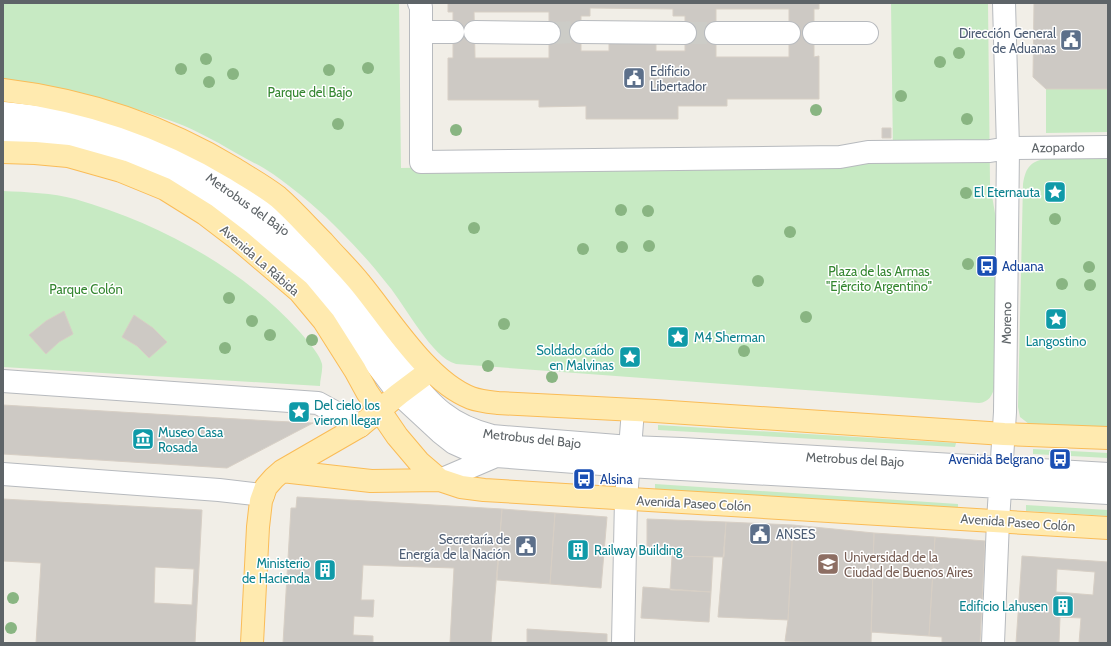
<svg xmlns="http://www.w3.org/2000/svg" width="1111" height="646" viewBox="0 0 1111 646" font-family="Cabin,sans-serif">
<rect width="100%" height="100%" fill="#f1eee7"/>
<path fill="#c7eac3" d="M3,3H399L401,168L562,165L893,152L891,3H988L990,184L997,225L995,386C992,396 989,402 979,403L456,364C432,358 405,305 388,285C374,267 358,249 342,233C321,211 298,192 273,174C261,166 248,160 236,153C214,140 190,127 166,119C113,100 58,91 3,83Z
M1046,89H1108V132L1046,133Z
M1108,157V429L1029,424L1020,417L1018,407L1023,184C1026,166 1031,161 1049,158Z
M3,191C27,192 52,193 75,199C158,223 239,266 298,330C305,338 320,354 322,364C323,371 320,379 320,386L3,367Z
M658,425L956,443L955,447L658,430Z
M1033,449L1108,453V458L1033,454Z
M655,484L958,504V509L655,491Z
M1026,505L1108,510V516L1026,511Z"/>
<path fill="#cdc9c4" stroke="#d7cfc5" fill-rule="evenodd" d="M448,3H819V9H814V57L819,56V99H727V106H678V119H586V106L539,107V100H448V58H453V12H448ZM590,8L673,9V16H685V51H656V37H609V51H581V16H590ZM716,9H789V57H716ZM474,12H549V58H475Z
M1034,3H1108V89H1046L1033,77Z
M882,128H891V138H882Z
M64,311L73,334L59,342L46,354L29,335L46,321Z
M134,315L153,328L167,342L149,358L137,346L122,337Z
M3,405L271,421L313,423L227,468L3,454Z
M297,497L502,509L491,643H450L454,568L363,565L361,600H374L373,617L354,616L353,635L373,636V643H283L291,508H296Z
M3,499L202,510L195,643H36L41,563L3,561ZM155,567L194,569L192,605L154,603Z
M502,509L555,513L550,584L497,580Z
M555,513L607,517L601,588L550,584Z
M647,519L726,522L724,557L672,556L647,554Z
M726,522L793,525L788,620L718,617Z
M793,525L874,533L871,643H825L785,641L788,620Z
M874,533L935,537L929,636L871,632Z
M935,537L985,541L980,643H942V637L929,636Z
M672,556L713,557L711,592L670,590Z
M1022,556L1108,562V643H1079L1081,618L1060,617L1059,643H1016ZM1057,569L1095,572L1093,595L1056,592Z
M643,587L711,592L709,622L641,618Z
M527,629L607,634V643H527Z"/>
<g fill="none" stroke-linecap="round" stroke-linejoin="round">
<path stroke="#ccccc7" stroke-width="22" stroke-dasharray="22 11" stroke-linecap="butt" d="M549,33L581,32
M685,33H716"/>
<g stroke="#b7babe" stroke-width="24">
<path id="minor" d="M419,3L421,7V162L840,157L868,152L990,151L1008,148L1108,147
M421,32H453
M475,32L549,33
M581,32L685,33
M716,33H789
M814,33H867
M3,113C33,116 64,120 93,128C121,135 151,145 177,158C193,165 209,176 224,185C271,215 314,250 347,294C360,310 369,329 381,345C388,355 397,364 405,373C432,406 449,425 492,436L630,447L682,449L1108,474
M3,132L45,136L90,144L175,177L226,206L262,232L317,286L399,394L440,432L454,443L474,452L496,456L628,466L1108,493
M3,381L318,403L360,426
M3,474L219,490L263,495
M440,480L496,456
M623,643L626,499L633,410
M993,643L998,521L1005,412L1008,148L1004,3"/>
</g>
<g stroke="#fabc57" stroke-width="24">
<path id="major" d="M3,90C85,100 164,126 235,169C249,178 264,186 278,197C294,211 308,227 323,242C335,256 349,269 360,283C389,318 427,381 471,398C479,401 489,402 498,403L655,411L1004,434L1108,438
M3,152L35,153L68,156L121,171L165,189L205,214L239,240L299,291L324,321L355,370L367,392L397,436L419,462L440,480
M282,471L371,481L440,480L461,487L484,490L1108,528
M252,643L258,527L261,501L266,487L274,478L282,471L360,426L399,394L431,370"/>
</g>
<use href="#minor" stroke="#fff" stroke-width="22"/>
<use href="#major" stroke="#ffeaaf" stroke-width="22"/>
</g>
<g fill="#89b582">
<circle cx="959" cy="53" r="6"/>
<circle cx="206" cy="59" r="6"/>
<circle cx="940" cy="62" r="6"/>
<circle cx="368" cy="68" r="6"/>
<circle cx="181" cy="69" r="6"/>
<circle cx="329" cy="70" r="6"/>
<circle cx="233" cy="74" r="6"/>
<circle cx="209" cy="82" r="6"/>
<circle cx="901" cy="96" r="6"/>
<circle cx="816" cy="110" r="6"/>
<circle cx="967" cy="119" r="6"/>
<circle cx="338" cy="124" r="6"/>
<circle cx="456" cy="130" r="6"/>
<circle cx="966" cy="193" r="6"/>
<circle cx="621" cy="210" r="6"/>
<circle cx="648" cy="211" r="6"/>
<circle cx="1055" cy="219" r="6"/>
<circle cx="474" cy="228" r="6"/>
<circle cx="790" cy="232" r="6"/>
<circle cx="649" cy="246" r="6"/>
<circle cx="622" cy="247" r="6"/>
<circle cx="583" cy="249" r="6"/>
<circle cx="968" cy="264" r="6"/>
<circle cx="1089" cy="267" r="6"/>
<circle cx="758" cy="281" r="6"/>
<circle cx="1062" cy="284" r="6"/>
<circle cx="1090" cy="285" r="6"/>
<circle cx="913" cy="286" r="6"/>
<circle cx="229" cy="298" r="6"/>
<circle cx="806" cy="317" r="6"/>
<circle cx="252" cy="321" r="6"/>
<circle cx="504" cy="324" r="6"/>
<circle cx="270" cy="335" r="6"/>
<circle cx="312" cy="340" r="6"/>
<circle cx="225" cy="348" r="6"/>
<circle cx="744" cy="351" r="6"/>
<circle cx="488" cy="366" r="6"/>
<circle cx="552" cy="377" r="6"/>
<circle cx="13" cy="598" r="6"/>
<circle cx="11" cy="628" r="6"/>
</g>
<defs>
<g id="civic-square" transform="scale(1.15)"><rect x="-9" y="-9" width="18" height="18" rx="4" fill="#5c6f8a" stroke="#fff"/><path d="M-.6-6.5H3V-4.5H.6V-3L4-1V1h2V6H-6V1h2V-1L-.6-3ZM-1.2 2.5V6h2.4V2.5Z" fill="#fff"/></g>
<g id="sight-square" transform="scale(1.15)"><rect x="-9" y="-9" width="18" height="18" rx="4" fill="#0f9aa8" stroke="#fff"/><path d="M0-6L1.8-2.2L6-1.7L2.9 1.2L3.7 5.4L0 3.3L-3.7 5.4L-2.9 1.2L-6-1.7L-1.8-2.2Z" fill="#fff"/></g>
<g id="bus-square" transform="scale(1.15)"><rect x="-9" y="-9" width="18" height="18" rx="4" fill="#1a4fb4" stroke="#fff"/><path d="M-5-6H5V4H4V6H2V4H-2V6H-4V4H-5ZM-3.5-4V0h7V-4ZM-3.5 1.2v1.5H-2V1.2ZM2 1.2v1.5H3.5V1.2Z" fill="#fff"/></g>
<g id="museum-square" transform="scale(1.15)"><rect x="-9" y="-9" width="18" height="18" rx="4" fill="#0f9aa8" stroke="#fff"/><path d="M0-6L6-3V-2H-6V-3ZM-5-1h2V3h-2ZM-1-1h2V3h-2ZM3-1h2V3H3ZM-6 4H6V6H-6Z" fill="#fff"/></g>
<g id="building-square" transform="scale(1.15)"><rect x="-9" y="-9" width="18" height="18" rx="4" fill="#0f9aa8" stroke="#fff"/><path d="M-4-6H4V6H1V3H-1V6H-4ZM-2.5-4.3h1.7v1.8h-1.7ZM.8-4.3h1.7v1.8H.8ZM-2.5-1h1.7V.8h-1.7ZM.8-1h1.7V.8H.8Z" fill="#fff"/></g>
<g id="university-square" transform="scale(1.15)"><rect x="-9" y="-9" width="18" height="18" rx="4" fill="#8d6e63" stroke="#fff"/><path d="M0-5L7-2L0 1L-7-2ZM-4 1L0 2.5L4 1V4Q0 6-4 4Z" fill="#fff"/></g>
</defs>
<g fill-rule="evenodd">
<use href="#civic-square" x="1071" y="40"/>
<use href="#civic-square" x="634" y="78"/>
<use href="#sight-square" x="1055" y="192"/>
<use href="#bus-square" x="987" y="266"/>
<use href="#sight-square" x="1056" y="319"/>
<use href="#sight-square" x="678" y="337"/>
<use href="#sight-square" x="630" y="357"/>
<use href="#sight-square" x="299" y="412"/>
<use href="#museum-square" x="143" y="439"/>
<use href="#bus-square" x="1060" y="459"/>
<use href="#bus-square" x="584" y="479"/>
<use href="#civic-square" x="760" y="534"/>
<use href="#civic-square" x="526" y="546"/>
<use href="#building-square" x="578" y="550"/>
<use href="#university-square" x="828" y="564"/>
<use href="#building-square" x="325" y="570"/>
<use href="#building-square" x="1063" y="606"/>
</g>
<g text-anchor="middle" dominant-baseline="central" stroke-width="3" stroke-linejoin="round" paint-order="stroke">
<g font-size="13" fill="#4e5e75" stroke="#fff" text-anchor="end">
<text x="1056" y="33">Dirección General<tspan x="1056" dy="15">de Aduanas</tspan></text>
<text x="650" y="71" text-anchor="start">Edificio<tspan x="650" dy="15">Libertador</tspan></text>
<text x="776" y="534" text-anchor="start">ANSES</text>
<text x="510" y="539">Secretaría de<tspan x="510" dy="15">Energía de la Nación</tspan></text>
</g>
<g font-size="13" fill="#348630" stroke="#fff">
<text x="310" y="92">Parque del Bajo</text>
<text x="879" y="271">Plaza de las Armas<tspan x="879" dy="15">"Ejército Argentino"</tspan></text>
<text x="86" y="289">Parque Colón</text>
</g>
<g font-size="13" fill="#5e6468" stroke="#fff">
<text transform="translate(1058 147) rotate(-1)">Azopardo</text>
<text transform="translate(248 204) rotate(35)">Metrobus del Bajo</text>
<text transform="translate(260 260) rotate(41)">Avenida La Rábida</text>
<text transform="translate(1006 323) rotate(-89)">Moreno</text>
<text transform="translate(532 438) rotate(6)">Metrobus del Bajo</text>
<text transform="translate(855 459) rotate(3)">Metrobus del Bajo</text>
<text transform="translate(694 503) rotate(3)">Avenida Paseo Colón</text>
<text transform="translate(1018 522) rotate(4)">Avenida Paseo Colón</text>
</g>
<g font-size="13" fill="#0d838f" stroke="#fff" text-anchor="end">
<text x="1040" y="192">El Eternauta</text>
<text x="694" y="337" text-anchor="start">M4 Sherman</text>
<text x="1056" y="341" text-anchor="middle">Langostino</text>
<text x="614" y="350">Soldado caído<tspan x="614" dy="15">en Malvinas</tspan></text>
<text x="314" y="405" text-anchor="start">Del cielo los<tspan x="314" dy="15">vieron llegar</tspan></text>
<text x="158" y="432" text-anchor="start">Museo Casa<tspan x="158" dy="15">Rosada</tspan></text>
<text x="594" y="550" text-anchor="start">Railway Building</text>
<text x="310" y="563">Ministerio<tspan x="310" dy="15">de Hacienda</tspan></text>
<text x="1048" y="606">Edificio Lahusen</text>
</g>
<g font-size="13" fill="#164399" stroke="#fff" text-anchor="start">
<text x="1002" y="266">Aduana</text>
<text x="1044" y="459" text-anchor="end">Avenida Belgrano</text>
<text x="600" y="479">Alsina</text>
</g>
<g font-size="13" fill="#785e54" stroke="#fff" text-anchor="start">
<text x="844" y="557">Universidad de la<tspan x="844" dy="15">Ciudad de Buenos Aires</tspan></text>
</g>
</g>
<rect width="1111" height="646" fill="none" stroke="#5e6468" stroke-width="8"/>
</svg>
